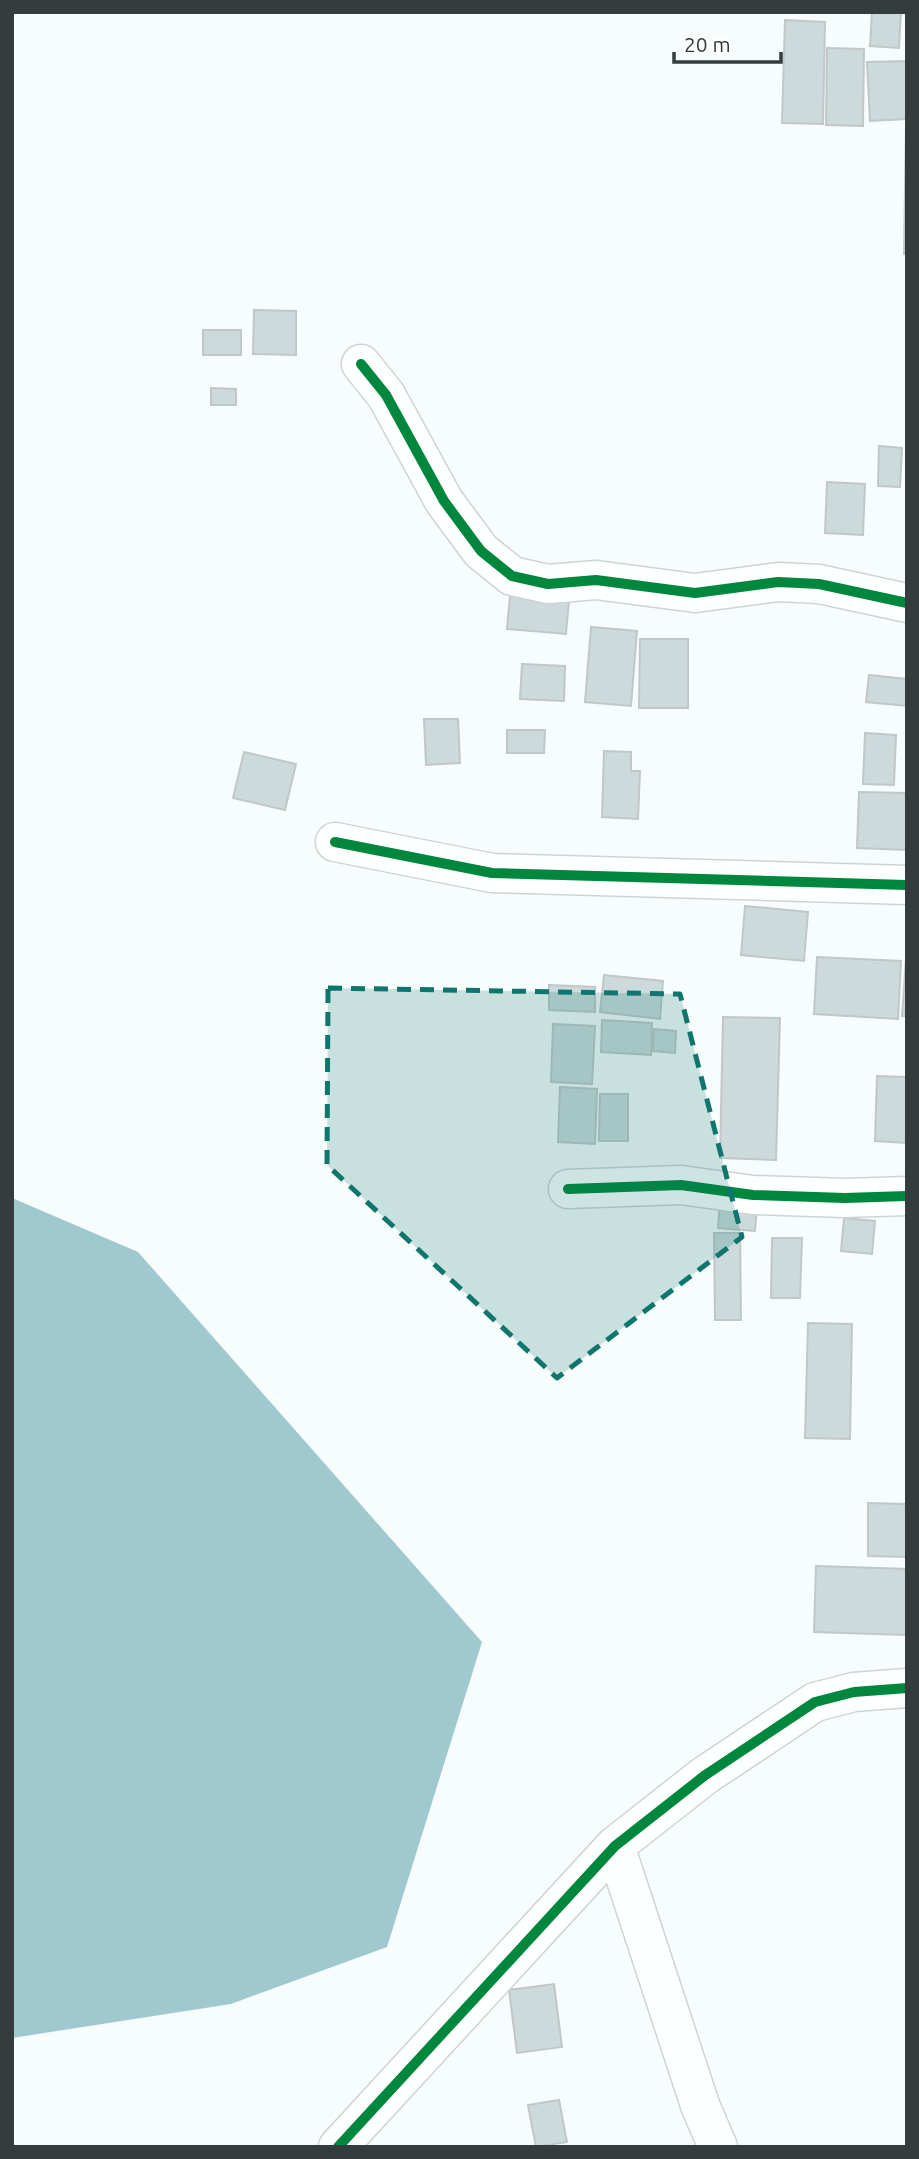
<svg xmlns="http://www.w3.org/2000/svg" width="919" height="2159" viewBox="0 0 919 2159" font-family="Ubuntu,sans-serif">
<rect width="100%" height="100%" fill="#f7fcfc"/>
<path fill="#9fc9cf" d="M12,1198L138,1252L482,1642L387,1947L231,2004L12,2038Z"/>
<path fill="#ccdadc" stroke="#c1c7c8" stroke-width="2" d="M872,12H901L899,48L870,46Z
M785,20L825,22L823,124L782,123Z
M827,48L864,49L863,126L826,125Z
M907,61V119L870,121L867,62Z
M906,126H907V254H904Z
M254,310L296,311V355L253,354Z
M203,330H241V355H203Z
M211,388L236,389V405H211Z
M879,446L902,448L900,487L878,486Z
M827,482L865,484L863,535L825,533Z
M511,585L570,590L566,634L507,629Z
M591,627L637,631L631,706L585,702Z
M640,639H688V708H639Z
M522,664L565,666L564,701L520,699Z
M869,675L907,679V706L866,702Z
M424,719H458L460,763L426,765Z
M507,730H545L544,753H507Z
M865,733L896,735L894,785L863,784Z
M604,751L631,752V771H640L638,819L602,817Z
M244,752L296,764L285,810L233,798Z
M859,792L907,793V850L857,848Z
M745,906L808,912L804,961L741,955Z
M817,957L901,961L898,1019L814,1014Z
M906,958H907V1016H902Z
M604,975L663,981L660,1019L600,1012Z
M549,985L595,987V1012L549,1010Z
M723,1017L780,1018L776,1160L720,1158Z
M602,1020L652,1023L651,1055L601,1052Z
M553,1024L595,1026L592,1084L551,1082Z
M654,1029L676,1031L675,1053L653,1051Z
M877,1076L907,1077V1143L875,1141Z
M560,1087L597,1089L595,1144L558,1142Z
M600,1094H628V1141H599Z
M720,1200L757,1204L755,1231L718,1228Z
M844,1218L875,1221L872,1254L841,1251Z
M714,1233H740L741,1320H715Z
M772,1238H802L800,1298H771Z
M808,1323L852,1324L850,1439L805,1438Z
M868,1503L907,1504V1557L868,1556Z
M816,1566L907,1569V1635L814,1632Z
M554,1984L562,2047L517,2053L509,1990Z
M559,2100L567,2142L536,2147L528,2105Z"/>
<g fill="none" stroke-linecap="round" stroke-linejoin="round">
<g stroke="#ced4d4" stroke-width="41">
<path id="minor" d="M361,364L386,395L444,501L481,551L512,576L548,584L596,580L695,593L778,582L819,584L907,603
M335,842L492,873L907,885
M568,1189L681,1185L753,1195L845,1198L907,1196
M615,1846L700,2105L718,2147
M338,2147L615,1846L704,1776L815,1702L854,1692L907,1688"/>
</g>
<use href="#minor" stroke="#feffff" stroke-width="38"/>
<g stroke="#fff" stroke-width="15">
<path id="cycleway" d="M361,364L386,395L444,501L481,551L512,576L548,584L596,580L695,593L778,582L819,584L907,603
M335,842L492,873L907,885
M568,1189L681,1185L753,1195L845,1198L907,1196
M338,2147L615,1846L704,1776L815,1702L854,1692L907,1688"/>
</g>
<use href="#cycleway" stroke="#00873e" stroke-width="10"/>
</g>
<path fill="#0f766e" fill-opacity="0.2" stroke="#0f766e" stroke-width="5" stroke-dasharray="14 9" stroke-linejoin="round" d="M328,988L680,994L742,1237L557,1378L327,1165Z"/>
<rect width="919" height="2159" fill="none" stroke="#343c3d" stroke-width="28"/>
<path d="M674 52v10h107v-10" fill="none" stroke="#343c3d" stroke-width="3.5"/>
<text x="684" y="52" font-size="21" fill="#343c3d" stroke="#ffffff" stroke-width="5" paint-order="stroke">20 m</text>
</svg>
